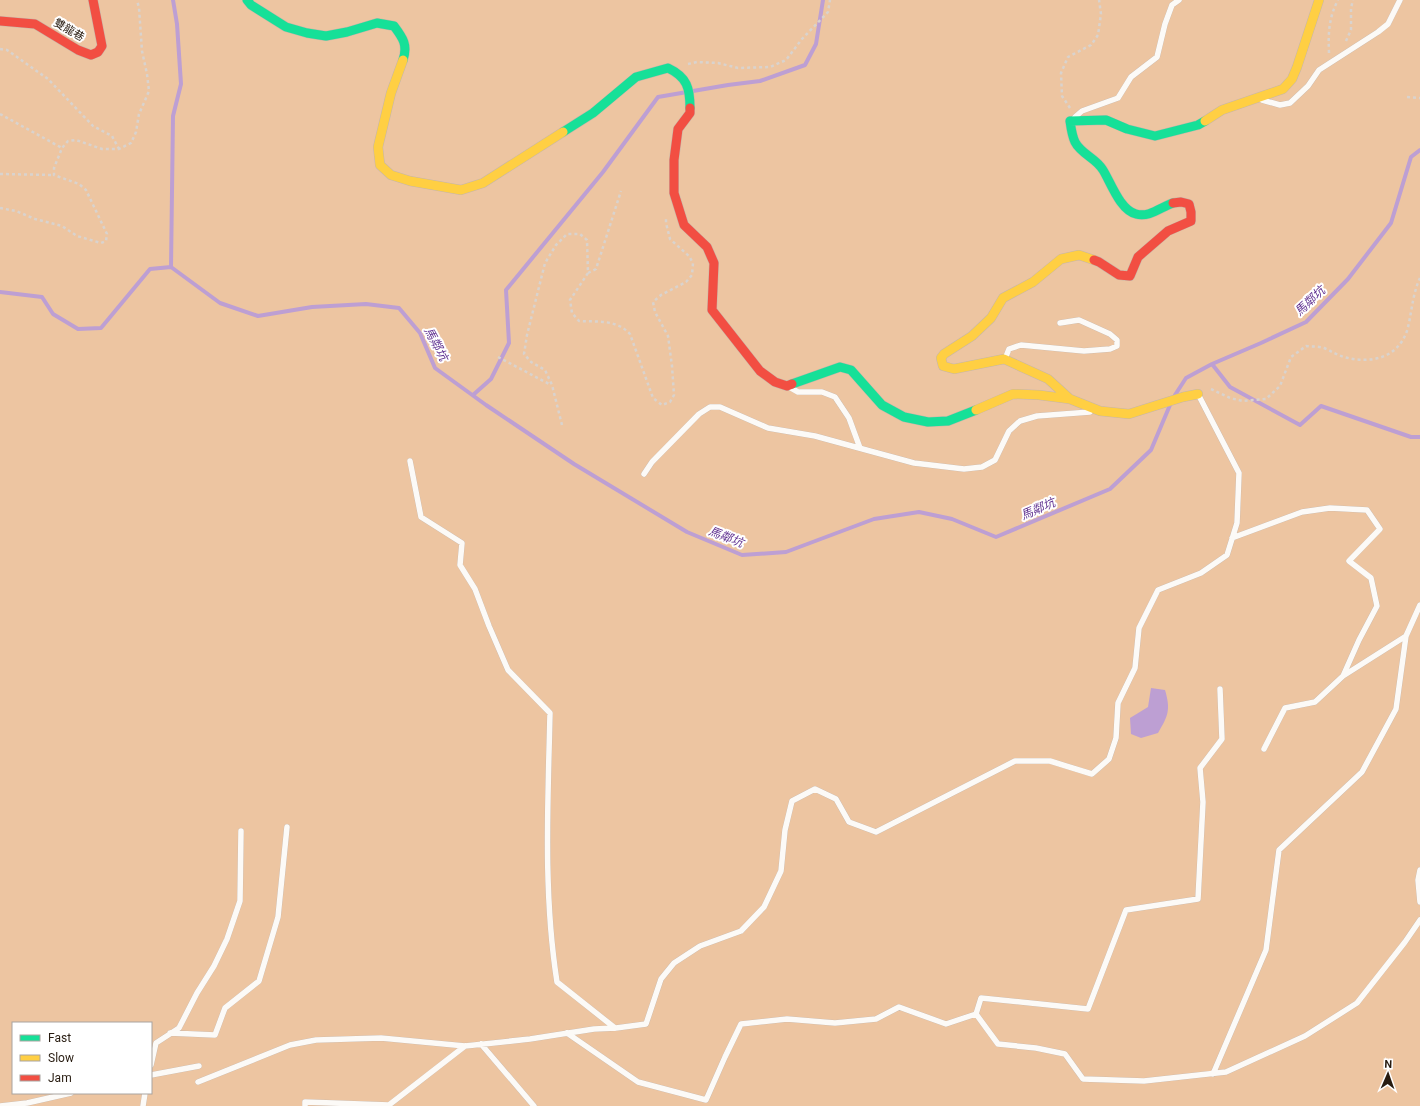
<svg xmlns="http://www.w3.org/2000/svg" width="1420" height="1106" viewBox="0 0 1420 1106" font-family="Roboto,'Noto Sans TC',sans-serif">
<rect width="100%" height="100%" fill="#eedbcb"/>
<path fill="#edc5a1" fill-rule="evenodd" d="M0,0H1420V1106H0ZM13,1023H151V1093H13Z"/>
<path fill="#bd9fd3" d="M1151,688L1165,690C1171,710 1168,716 1158,733L1141,738L1131,734L1130,718L1148,707Z"/>
<g fill="none" stroke-linecap="round" stroke-linejoin="round">
<path stroke="#bd9fd3" stroke-width="4" d="M171,267L173,116L181,84L177,24L173,0
M0,292L42,297L53,314L78,329L101,328L150,269L171,267L220,303L258,316L312,307L366,304L399,308L420,333L435,368L486,405L574,464L687,532L742,555L786,552L874,519L919,512L952,519L996,537L1110,489L1151,450L1170,405
M1212,364L1230,387L1300,425L1321,406L1411,437H1420
M473,395L491,379L509,343L506,290L603,172L658,97L728,85L760,81L805,65L816,44L823,0
M1175,395L1186,378L1212,364L1261,343L1306,322L1348,279L1391,223L1411,157L1420,150"/>
<g stroke="#c5b6aa" stroke-width="6">
<path id="lane" d="M1262,100L1280,105L1290,103L1308,86L1319,70L1378,32L1388,24L1400,0
M1075,117L1082,111L1118,98L1131,77L1157,57L1165,24L1172,5L1179,0
M1005,359L1009,349L1021,345L1084,351L1110,349L1117,346V340L1110,334L1079,320L1060,323
M791,388L798,392H822L835,397L849,418L860,448
M410,461L421,517L462,543L460,565L475,589L489,626L508,670L550,713C548,802 543,893 557,982L615,1028
M644,474L652,462L699,414L710,407H720L768,428L815,436L914,463L964,469L982,467L995,460L1009,431L1020,421L1037,416L1090,412
M1232,538L1302,512L1330,508L1367,510L1380,529L1349,561L1371,578L1377,606L1359,640L1343,676
M1264,749L1285,708L1315,702L1343,676L1406,636
M1420,870L1418,880L1420,902
M976,1014L981,998L1088,1009L1126,910L1198,899L1203,802L1200,768L1222,739L1220,689
M170,1033L215,1035L225,1008L259,981L278,917L287,827
M567,1033L638,1082L706,1100L725,1057L741,1024L787,1019L835,1023L876,1019L899,1007L946,1024L976,1014L998,1044L1036,1048L1065,1054L1083,1079L1144,1081L1226,1072L1305,1036L1357,1003L1405,942L1420,920
M481,1044L534,1106
M151,1065L156,1043L179,1028L197,993L214,966L227,939L240,901L241,831
M1213,1074L1266,950L1279,850L1362,772L1396,709L1406,636L1420,605
M151,1075L199,1066
M198,1082L290,1045L316,1040L381,1038L465,1046L530,1039L594,1029L616,1028L646,1024L661,979L674,963L700,946L741,931L764,907L781,871L785,830L792,801L815,789L836,799L849,822L876,832L1015,761H1050L1092,774L1109,759L1116,738L1118,703L1135,668L1139,628L1158,590L1201,573L1227,555L1237,523L1239,473L1198,394
M0,1106L27,1103L71,1093
M143,1106L145,1093
M305,1106V1102L389,1105L465,1046"/>
</g>
<g stroke="#c5b6aa" stroke-width="10">
<path id="fast" d="M247,0L251,5L286,27L307,33L326,36L347,32L377,23L394,26C403,38 408,45 403,60
M563,132L593,113L636,77L668,68C687,77 690,88 690,108
M1173,203C1161,207 1149,218 1136,214C1120,210 1111,183 1103,170C1096,158 1081,154 1075,142C1072,136 1071,128 1070,121L1106,120L1127,129L1155,136L1198,125L1205,121
M792,384L840,367L851,370L882,405L904,417L928,422L948,421L976,410"/>
</g>
<g stroke="#c5b6aa" stroke-width="10">
<path id="slow" d="M403,60L391,93L378,147L380,165L391,175L410,181L461,190L483,183L563,132
M1205,121L1222,110L1283,89L1292,79L1297,67L1319,0
M1070,399L1048,379L1004,359L954,369L943,366L941,358L944,354L972,336L991,318L1003,298L1033,282L1061,259L1079,255L1094,260
M976,410L1013,394L1039,395L1070,399L1100,411L1129,414L1183,397L1198,394"/>
</g>
<g stroke="#c5b6aa" stroke-width="10">
<path id="jam" d="M0,21L35,24L78,50L91,55L98,52L102,46L93,0
M690,108V113L678,129L674,160V193L684,225L707,247L714,263L712,310L760,371L775,382L787,386L792,384
M1094,260L1099,262L1119,275L1130,276L1138,257L1168,231L1191,221V212L1189,204L1181,202L1173,203"/>
</g>
<path stroke="#d9d3ce" stroke-width="2.5" stroke-dasharray="3 3" stroke-linecap="butt" d="M1346,41L1351,30V8L1353,0
M0,49L7,50L48,79L93,126L112,136L119,149
M1329,53C1328,33 1329,17 1338,0
M688,64L697,62L718,63L738,68L770,67L786,60L802,39L828,12L830,0
M1407,97L1420,98
M1070,108L1062,96L1061,73L1068,57L1091,45L1098,35L1101,14L1099,0
M0,114L62,148
M0,174L54,175
M0,208L16,211L35,219L62,226L77,236L101,243L106,241L107,234L86,190L79,184L54,175V168L62,148L68,141L76,140L102,149H119L131,143L136,132L139,114L149,91L147,74L142,51L139,8L137,0
M588,273L596,269L621,191
M498,357L551,385
M1211,389L1230,398L1243,401L1266,399L1280,386L1291,357L1306,346C1312,347 1318,346 1324,348C1331,351 1337,355 1344,357C1370,364 1397,359 1407,331C1412,313 1412,295 1420,278
M562,425L552,385L545,370L531,362L524,354L527,335L545,263L556,245L567,234H580L587,240L588,273L570,300L572,313L579,321C597,322 616,319 630,334L653,398L662,405L670,402L674,395L672,366L668,336L655,312L653,302L661,295L686,282L692,275L693,263L689,256L670,239L666,223V219"/>
<use href="#lane" stroke="#fcfaf7" stroke-width="5.5"/>
<use href="#fast" stroke="#16e098" stroke-width="9"/>
<use href="#slow" stroke="#ffcf43" stroke-width="9"/>
<use href="#jam" stroke="#f24e42" stroke-width="9"/>
</g>
<g text-anchor="middle" dominant-baseline="central" stroke-width="4" stroke-linejoin="round" paint-order="stroke">
<g font-size="11" fill="#281c11" stroke="#fff">
<text transform="translate(69 30) rotate(30)">雙龍巷</text>
</g>
<g font-size="12" font-style="italic" fill="#603191" stroke="#fff">
<text transform="translate(1310 301) rotate(-43)">馬鄰坑</text>
<text transform="translate(436 344) rotate(62)">馬鄰坑</text>
<text transform="translate(1038 509) rotate(-23)">馬鄰坑</text>
<text transform="translate(726 537) rotate(21)">馬鄰坑</text>
</g>
</g>
<rect x="12" y="1022" width="140" height="72" fill="#ffffff" stroke="#a9a4a0"/>
<rect x="20" y="1035" width="20" height="6" fill="#16e098" stroke="#a9a4a0"/>
<text x="48" y="1042" font-size="12" fill="#281c11">Fast</text>
<rect x="20" y="1055" width="20" height="6" fill="#ffcf43" stroke="#a9a4a0"/>
<text x="48" y="1062" font-size="12" fill="#281c11">Slow</text>
<rect x="20" y="1075" width="20" height="6" fill="#f24e42" stroke="#a9a4a0"/>
<text x="48" y="1082" font-size="12" fill="#281c11">Jam</text>
<g transform="translate(1388 1074) rotate(2)" stroke="#ffffff" stroke-width="3" paint-order="stroke">
<path d="M0-3L7 15L0 10L-7 15Z" fill="#281c11"/>
<text y="-6" font-size="11" font-weight="bold" text-anchor="middle" fill="#281c11">N</text>
</g>
</svg>
